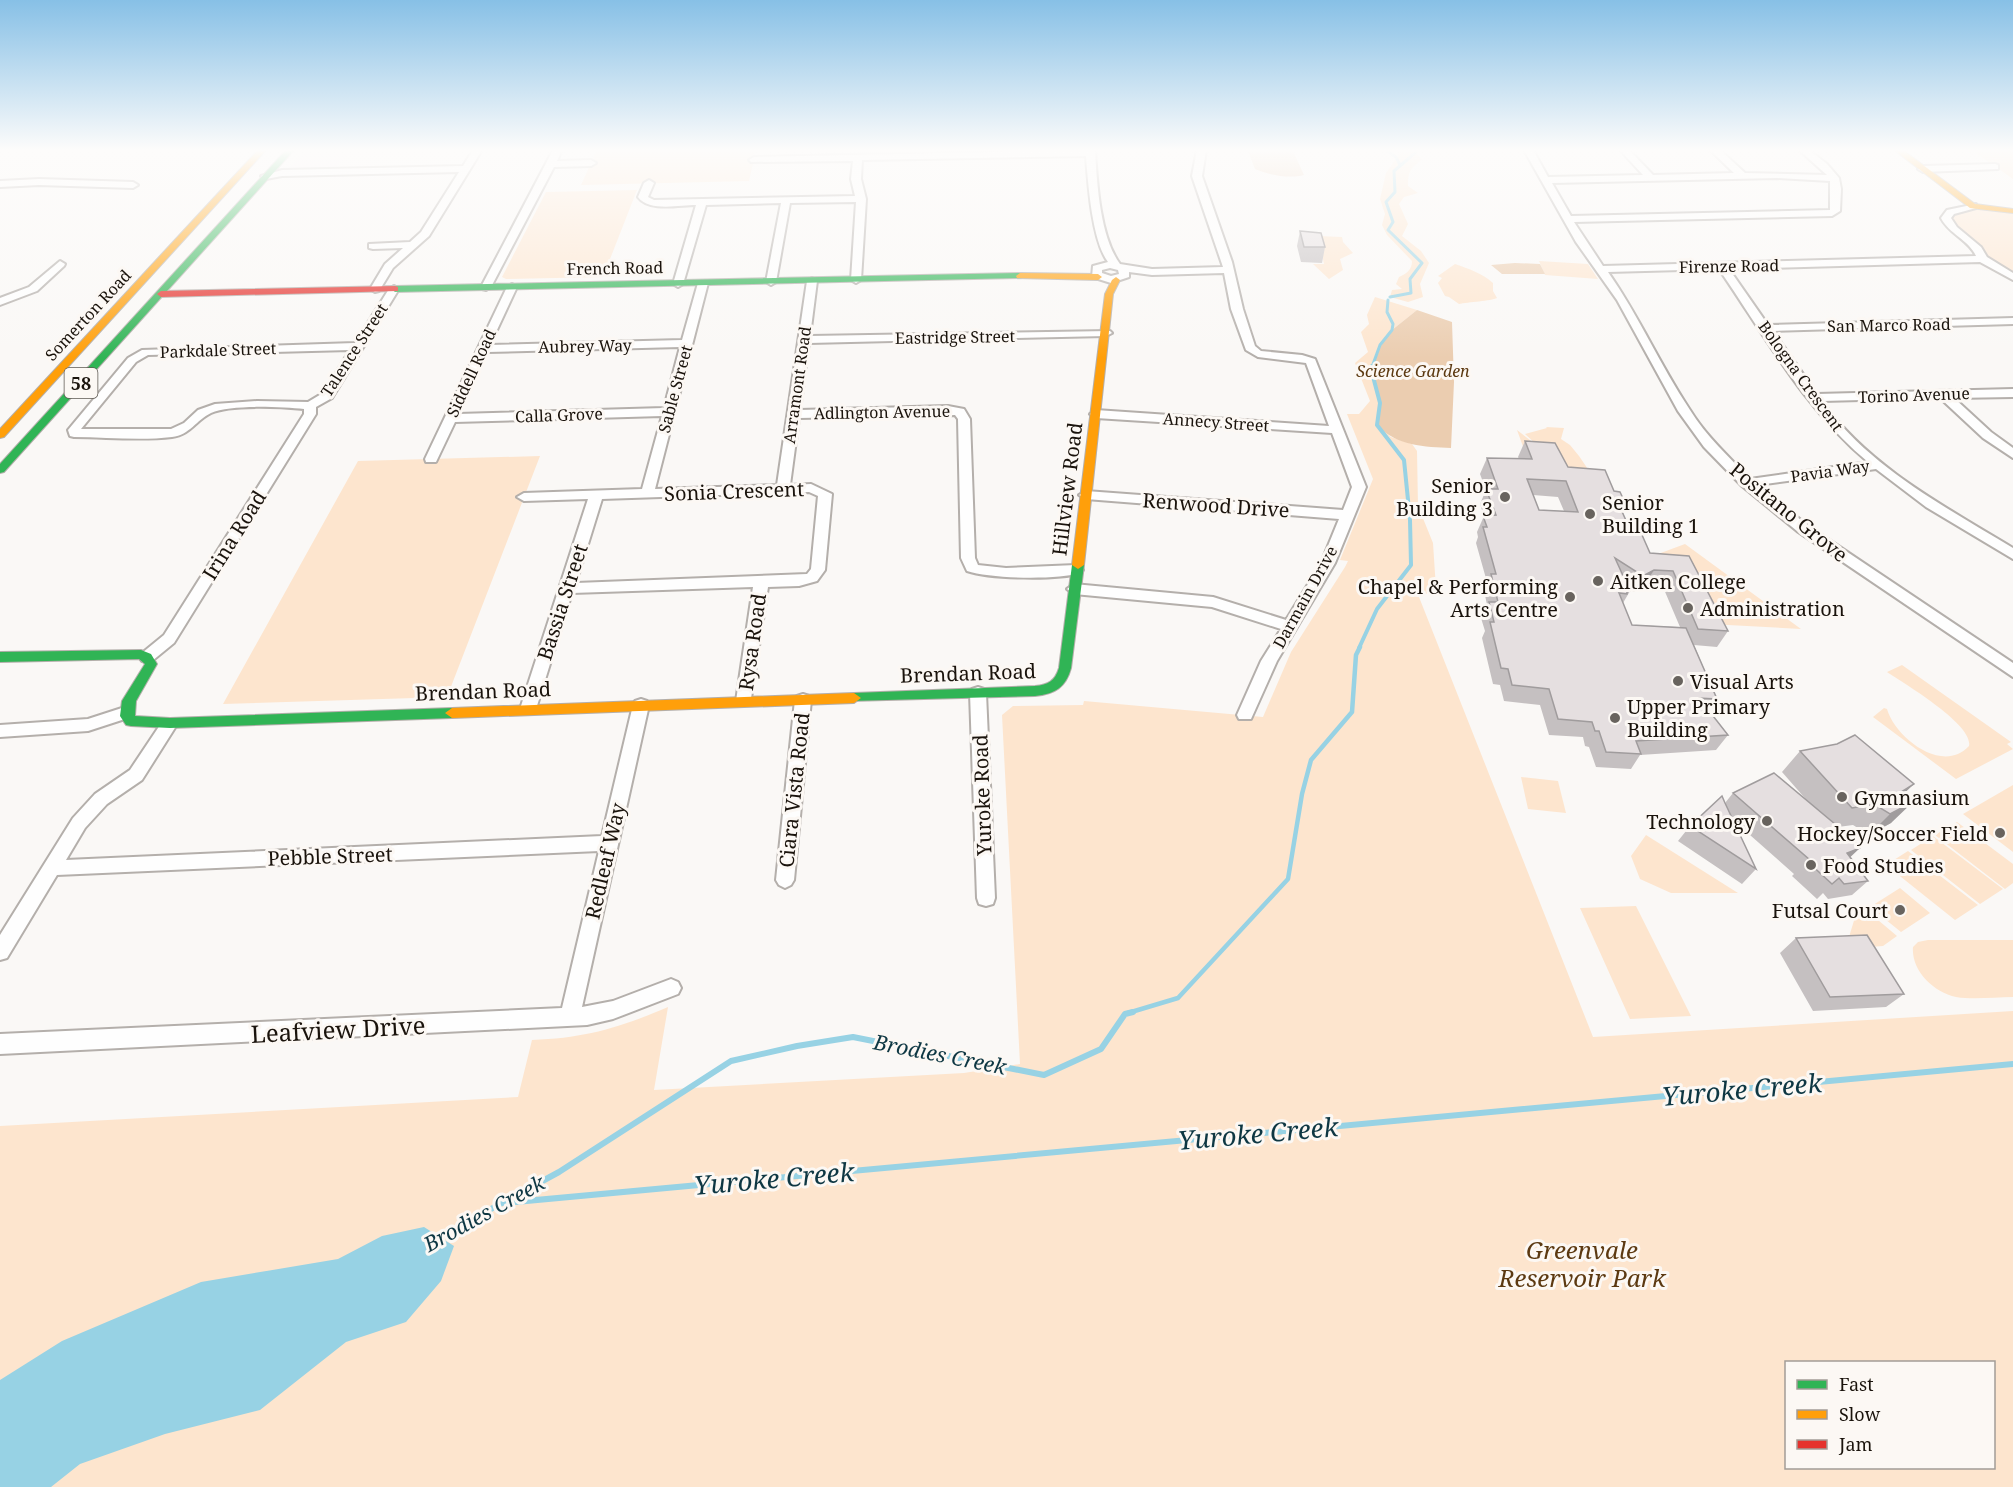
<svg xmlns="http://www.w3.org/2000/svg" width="2013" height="1487" viewBox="0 0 2013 1487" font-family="'Noto Serif',serif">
<rect width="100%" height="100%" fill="#faf8f6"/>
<path fill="#fbeff7" d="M306,150H439L436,154L346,156L334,169L287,170Z"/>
<path fill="#fde5ce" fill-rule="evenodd" d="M597,150H756L749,181L581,185Z
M1402,150H1414L1422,160C1410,168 1408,172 1408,186L1418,193L1404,197L1399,204L1408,224L1402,236L1421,251L1429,263L1420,284L1423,297L1408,302L1390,297L1392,290L1402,289L1396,284L1399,277C1406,274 1412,270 1412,261L1387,235L1382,225L1385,214L1380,199L1386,173Z
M1972,150H2013V179Z
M637,190L603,277L506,279L502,277L546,192Z
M1973,208L2013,212V274L1992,259L1952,225L1951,217L1954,214Z
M1318,236L1342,237L1343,242L1353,253L1340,259L1343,270L1329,279L1313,264H1324Z
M1539,261L1588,264L1598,279L1545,275Z
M1455,264C1469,269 1482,273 1493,283V291L1497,298C1491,301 1468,302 1459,304L1449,297L1445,296L1438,283L1442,278L1438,276Z
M1375,297L1417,310L1392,330L1380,344L1371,369L1380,403L1378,425L1391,437L1412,444L1417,451L1418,506L1433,543L1436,589L1419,597L1593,1037L2013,1011V1487H0V1126L518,1097L532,1040C585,1038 619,1028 668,1007L654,1090L964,1073L1020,1064L1002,715L1013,706L1083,705L1084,701L1263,717L1291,652L1345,567L1348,561L1340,560L1373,479L1347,414H1359L1370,401L1355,363L1368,352L1361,332L1369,324L1367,315ZM1786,1362H1994V1468H1786Z
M1546,427L1564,428L1561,439L1570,445L1579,456L1596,481L1525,452L1517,430L1539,447L1525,434L1547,428Z
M540,456L447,697L223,704L358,461Z
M1685,544L1801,629L1709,624L1658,554Z
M1902,665L2011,742L2007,744L2013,749L1956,779L1873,717L1884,708L1887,709C1895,737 1942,775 1969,746C1974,725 1905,684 1887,672Z
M1521,777L1558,781L1566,813L1528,809Z
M2013,785V852L1963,814Z
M1957,822L2013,864V883L2005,889L1935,835Z
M1646,835L1738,893H1671L1640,879L1631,856Z
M1933,836L2003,889L1980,904L1911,850Z
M1908,851L1978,905L1955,920L1886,865Z
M1900,888L1930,913L1901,932L1870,907Z
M1859,904L1897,936L1883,946L1856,948L1849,937Z
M1636,906L1691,1016L1630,1019L1580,908Z
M1928,940H2013V997C1995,997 1974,1000 1956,997C1933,992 1911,970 1913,947L1918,942Z"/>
<path fill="#ebcdb0" d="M1248,151H1293L1304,175C1289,179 1269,175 1255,169Z
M1515,263L1540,264L1545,274H1502L1491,265Z
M1417,310L1452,322L1454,382L1451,448C1425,447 1396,446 1377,425L1380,403L1371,369L1380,344L1392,330Z"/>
<path fill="#97d2e4" d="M424,1227L454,1246L441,1281L406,1322L346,1342L260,1410L165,1434L80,1464L51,1487H0V1380L62,1341L201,1282L338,1259L382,1236Z"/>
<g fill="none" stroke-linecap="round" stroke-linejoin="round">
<path stroke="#97d2e4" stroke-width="3" d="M1386,150L1396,157L1400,165
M1390,297L1411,293L1410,279L1422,263L1388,230L1393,222L1386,202L1395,192L1394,171L1416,152
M1372,367L1380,345L1392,330L1393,324L1387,312L1388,300"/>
<path stroke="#97d2e4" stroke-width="4" d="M1359,648L1377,609L1411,565L1410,520L1404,460L1377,425L1380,403L1371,369L1372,366"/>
<path stroke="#97d2e4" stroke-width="4.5" d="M1128,1013L1178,998L1288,879L1302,794L1311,760L1352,712L1356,655L1360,647"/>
<path stroke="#97d2e4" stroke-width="6" d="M504,1203L2013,1064
M436,1239L559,1172L731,1061L797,1046L853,1037L1044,1075L1101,1049L1125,1014L1133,1012"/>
<g stroke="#b4afab" stroke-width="4">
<path id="street" d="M473,150H482L429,236L393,268L379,291L375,292L370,289L385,264L403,248L373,249L369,248V244L410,242L421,232L459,172L282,176L266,179L261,176L282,170L463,166Z
M553,150H562L557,161L591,160L596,163L591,166L554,167L491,287L486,290L482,289L481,287Z
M1095,150C1097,184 1100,237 1120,264L1152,269L1223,267L1192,176L1197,150H1206L1202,176L1232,262L1243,309L1255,346L1261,351L1302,355L1315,359L1366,487L1335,563L1277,661L1251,719H1239L1237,715L1261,661L1281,629L1212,607L1074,594L1067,589L1074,584L1213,597L1286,620L1321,563L1339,519L1086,499L1079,495L1086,491L1343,510L1352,487L1332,433L1096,418L1090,414L1096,410L1329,426L1306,363L1258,357L1246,350L1231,309L1224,273L1152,275L1129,272V277L1111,283L1092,277L1093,266L1108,262C1092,241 1088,183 1086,156L862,160L861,179L866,199L861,280L856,283L851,280L856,202L790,203L776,282L771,285L766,282L781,203L706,205L683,284L678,287L673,284L696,205C679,205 649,212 638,197L644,183L649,180L654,183L648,197L654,200L855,196L851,179L853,161L751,162L749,160L754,157ZM1110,268L1118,270L1119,274L1111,276L1102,273V270Z
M1524,150H1533L1548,177L1643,175L1620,150H1629L1653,175L1734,173L1710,150H1720L1745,173L1827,175L1799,150H1809L1827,164L1839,178L1841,189L1840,211L1832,216L1574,222L1603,266L1976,256C1969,240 1949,234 1941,218L1947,210L1976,204V208L1954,214L1951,218L1957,227L1981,247L1987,257L2013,273V280L1980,262L1729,269L1768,325L2013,318V324L1773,331L1817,394L2013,389V397L1954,398L1991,432L2013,448V458L1983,438L1940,398L1822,401C1867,466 1947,508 2013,548V559L1926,507L1876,469L1758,485L1807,525L2013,663V677L1797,531L1742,486L1704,447L1678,411L1617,300L1576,242ZM1777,178L1830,181V210L1571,216L1552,183ZM1719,269C1765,336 1805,410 1868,462L1750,479C1729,457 1706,436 1690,410C1660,365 1639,316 1608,272Z
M1995,164L1998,165V169L1923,172L1918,169L1923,166Z
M39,179L133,182L138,185L133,188L39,185L0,187V181Z
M60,261L65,264L64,266L37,291L0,305V298L29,287Z
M812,278L817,281L810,336L1110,331L1112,333L1106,336L809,343L800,410L948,406L964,409L970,419L975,558L978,565L1006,568L1076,565L1081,567L1083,570L1081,573C1057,580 991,579 967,571L961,558L958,419L955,415L799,418L790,485L811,484L832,494L825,570L817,581L799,586L768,587L750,705H738L736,701L753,587L572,593L536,709L534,713H522L520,709L588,499L524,501L517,497L524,493L642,489L662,416L455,422L436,462H426L425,459L507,287L512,284L517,287L490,345L682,340L698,283L699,281H707L708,283L655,489L777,485L807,281ZM680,347L664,408L458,414L487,352ZM809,492L818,496L811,569L807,574L576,583L602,499Z
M394,286L399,289L332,398L316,407V414L174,643L152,661H142L139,657L142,653L164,635L304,414V409C282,407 230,404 211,413C196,420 190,435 172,437C140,441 106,437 74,437L70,436L68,430L128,358L142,350L355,343L389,289ZM350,350L323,393L308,402L257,401L215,404L198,410L184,423L171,429H81L136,362L148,355Z
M978,687L984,689L986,693L995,898L993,904L986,906L979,904L977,898L970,693L972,689Z
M803,694L809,696L811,700L794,880L791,885L785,888L779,885L776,880L795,700L797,696Z
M641,699L647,701L649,705L582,1007L613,1001L671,979L678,982L681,988L678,994L613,1019L587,1025L0,1054V1034L562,1008L599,851L57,875L7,958L0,960V935L73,818L95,794L130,770L164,719H176L178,723L142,780L107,804L85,828L66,860L602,836L633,705L635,701Z
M125,707L131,709L133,713L131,717L88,731L0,737V725L88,719Z"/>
</g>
<g stroke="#b4afab" stroke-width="2">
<path id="fast" d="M286,150H294L4,472L0,473V464Z
M1020,273L1024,276L1023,278L395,292L391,289L395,286Z
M1078,561L1084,565L1071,668C1066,687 1055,694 1035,696L849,701L847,698L854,693L1035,686C1048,685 1055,681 1059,668L1072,565Z
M141,650L151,654L157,664L136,701L135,716L170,718L452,708L459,713L452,718L170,728L131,726L126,725L120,716L122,701L145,664L139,659L0,662V652Z"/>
</g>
<g stroke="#b4afab" stroke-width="2">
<path id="slow" d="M258,150H266L4,437L0,438V429Z
M1894,150H1903L1975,204L2013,209V213L1970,208Z
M1020,273L1098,274L1102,277L1098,280L1017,278L1016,276Z
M1116,277L1120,280L1113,294L1084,565L1078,569L1072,565L1105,294L1112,280Z
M854,693L861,698L854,703L452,718L445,713L452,708Z"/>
</g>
<g stroke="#b4afab" stroke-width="2">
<path id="jam" d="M395,286L398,287V291L161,297L157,294L161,291Z"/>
</g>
<use href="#street" fill="#fefefe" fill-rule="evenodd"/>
<use href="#fast" fill="#30b455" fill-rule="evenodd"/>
<use href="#slow" fill="#ff9f0a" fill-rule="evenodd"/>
<use href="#jam" fill="#e5322d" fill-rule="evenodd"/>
</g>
<path fill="#c5c0c1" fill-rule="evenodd" d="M1300,231L1325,247L1322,263L1301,262L1297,246Z
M1525,441L1568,467L1614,491L1627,507L1623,514L1632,534L1650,553L1689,556L1728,631L1717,647L1694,645L1717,699L1709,710L1728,735L1716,750L1640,755L1631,769L1596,767L1589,747L1585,746L1583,737L1549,735L1540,705L1504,701L1500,685L1493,684L1482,638L1485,631L1481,618L1487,605L1484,590L1487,582L1476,543L1478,537L1477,532L1484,516L1480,504L1486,490L1480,474L1487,458L1519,459L1518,457ZM1533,495L1558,497L1564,511L1539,510ZM1644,586L1663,587L1680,627L1632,625L1623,603L1630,591L1629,589L1634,592Z
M1800,751L1903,794L1891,823L1869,835L1853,825L1838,827L1850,857L1868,881L1852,895L1828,899L1823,893L1817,899L1792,876L1794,874L1733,820L1756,869L1742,884L1678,841L1690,826L1725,803L1733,793L1810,804L1782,772Z
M1796,938L1904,994L1886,1007L1813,1011L1780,953Z"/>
<path fill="#a09c9d" d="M1654,570L1644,586L1634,592L1643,576Z
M1914,784L1892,805L1901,792Z
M1913,802L1891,823L1869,835L1890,814Z
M1860,848L1844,863L1847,853Z"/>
<path fill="#e5dfe0" stroke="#a09c9d" stroke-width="1.5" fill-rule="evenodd" d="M1300,231L1321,233L1325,247H1304Z
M1525,441L1555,443L1568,467L1605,470L1614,491L1620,492L1627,507H1620L1632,534L1642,535L1650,553L1689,556L1728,631L1698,629L1673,571L1654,570L1643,576L1615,558L1630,591H1627V594L1619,593L1632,625L1686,628L1717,699L1699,698L1728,735L1636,741L1641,754L1606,752L1599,731H1595L1592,722L1558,719L1549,689L1512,685L1508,669L1501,668L1490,622H1494L1489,602H1498L1491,574H1496L1483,527H1487L1483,516L1496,515L1486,489H1498L1487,458L1532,459ZM1527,479L1566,481L1578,512L1539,510Z
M1855,735L1914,784L1901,792L1913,802L1890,814L1874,804L1852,808L1800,751L1837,744Z
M1774,773L1854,840L1860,848L1847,853L1868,881L1844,884L1839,878L1832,884L1807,861L1810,860L1733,793Z
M1722,796L1725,803L1756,869L1690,826Z
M1867,935L1904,994L1830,997L1796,938Z"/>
<linearGradient id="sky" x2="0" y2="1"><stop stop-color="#87c0e6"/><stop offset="0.42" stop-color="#fdfcfb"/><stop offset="1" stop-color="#fdfcfb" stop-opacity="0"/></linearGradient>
<rect width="2013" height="358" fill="url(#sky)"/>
<g fill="#68635e" stroke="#fcf8f4" stroke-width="2">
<circle cx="1505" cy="497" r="6"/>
<circle cx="1590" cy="514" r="6"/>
<circle cx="1598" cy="581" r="6"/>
<circle cx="1570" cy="597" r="6"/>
<circle cx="1688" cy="608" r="6"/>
<circle cx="1678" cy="681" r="6"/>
<circle cx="1615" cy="718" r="6"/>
<circle cx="1842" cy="797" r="6"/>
<circle cx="1767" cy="821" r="6"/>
<circle cx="2000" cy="833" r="6"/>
<circle cx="1811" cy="865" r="6"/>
<circle cx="1900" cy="910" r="6"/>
</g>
<g text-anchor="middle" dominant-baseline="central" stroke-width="6" stroke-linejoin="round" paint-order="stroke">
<g font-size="16" fill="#1a130c" stroke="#fcf8f4">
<text transform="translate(1729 266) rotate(-1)">Firenze Road</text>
<text transform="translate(615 268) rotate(-1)">French Road</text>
<text transform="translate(88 315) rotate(-47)">Somerton Road</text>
<text transform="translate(1889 325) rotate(-1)">San Marco Road</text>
<text transform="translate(955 337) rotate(-1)">Eastridge Street</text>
<text transform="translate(585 346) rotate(-1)">Aubrey Way</text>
<text transform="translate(218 350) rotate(-2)">Parkdale Street</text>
<text transform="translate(354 350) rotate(-57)">Talence Street</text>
<text transform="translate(471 373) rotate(-65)">Siddell Road</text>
<text transform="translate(1801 376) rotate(54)">Bologna Crescent</text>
<text transform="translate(797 385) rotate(-82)">Arramont Road</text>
<text transform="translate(675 389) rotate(-75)">Sable Street</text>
<text transform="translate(1914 395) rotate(-2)">Torino Avenue</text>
<text transform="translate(882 412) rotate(-1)">Adlington Avenue</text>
<text transform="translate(559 415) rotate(-2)">Calla Grove</text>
<text transform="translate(1216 422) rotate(4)">Annecy Street</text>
<text transform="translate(1830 471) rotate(-8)">Pavia Way</text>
<text transform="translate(1305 597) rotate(-61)">Darmain Drive</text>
</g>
<g font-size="16" font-style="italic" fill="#5c3911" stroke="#fcf8f4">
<text x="1413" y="371">Science Garden</text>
</g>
<rect fill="#fcf8f4" stroke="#5e5852" stroke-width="1.5" x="64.5" y="368" width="33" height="30" rx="4.5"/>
<g font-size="18" font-weight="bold" fill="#1a130c">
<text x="81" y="383">58</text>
</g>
<g font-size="20" fill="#1a130c" stroke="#fcf8f4" text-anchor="start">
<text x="1493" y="485" text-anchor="end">Senior<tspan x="1493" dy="23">Building 3</tspan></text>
<text x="1602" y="502">Senior<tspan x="1602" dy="23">Building 1</tspan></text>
<text x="1610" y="581">Aitken College</text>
<text x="1558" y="586" text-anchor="end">Chapel &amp; Performing<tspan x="1558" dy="23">Arts Centre</tspan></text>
<text x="1700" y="608">Administration</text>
<text x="1690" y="681">Visual Arts</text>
<text x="1627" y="706">Upper Primary<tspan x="1627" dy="23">Building</tspan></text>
<text x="1854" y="797">Gymnasium</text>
<text x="1755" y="821" text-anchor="end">Technology</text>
<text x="1988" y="833" text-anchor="end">Hockey/Soccer Field</text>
<text x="1823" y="865">Food Studies</text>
<text x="1888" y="910" text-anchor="end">Futsal Court</text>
</g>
<g font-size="20" fill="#1a130c" stroke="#fcf8f4">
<text transform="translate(1067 489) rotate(-83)">Hillview Road</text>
<text transform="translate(734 491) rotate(-2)">Sonia Crescent</text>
<text transform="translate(1216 505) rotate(4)">Renwood Drive</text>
<text transform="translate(1789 512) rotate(39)">Positano Grove</text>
<text transform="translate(234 535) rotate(-58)">Irina Road</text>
<text transform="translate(562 602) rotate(-72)">Bassia Street</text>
<text transform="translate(752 642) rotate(-82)">Rysa Road</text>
<text transform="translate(968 673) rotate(-2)">Brendan Road</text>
<text transform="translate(483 691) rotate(-2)">Brendan Road</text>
<text transform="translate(794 790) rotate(-84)">Ciara Vista Road</text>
<text transform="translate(982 795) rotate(-92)">Yuroke Road</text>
<text transform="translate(330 856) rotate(-2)">Pebble Street</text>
<text transform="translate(605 861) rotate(-77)">Redleaf Way</text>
</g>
<g font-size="21" font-style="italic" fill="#0e3743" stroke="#fcf8f4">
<text transform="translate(940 1054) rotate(11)">Brodies Creek</text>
<text transform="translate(484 1213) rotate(-29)">Brodies Creek</text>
</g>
<g font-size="24" fill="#1a130c" stroke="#fcf8f4">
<text transform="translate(338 1029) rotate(-3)">Leafview Drive</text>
</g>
<g font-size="24" font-style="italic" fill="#5c3911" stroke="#fcf8f4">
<text x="1582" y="1249">Greenvale<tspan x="1582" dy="28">Reservoir Park</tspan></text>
</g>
<g font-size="26" font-style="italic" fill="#0e3743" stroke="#fcf8f4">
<text transform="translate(1742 1089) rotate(-5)">Yuroke Creek</text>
<text transform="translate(1258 1133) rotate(-5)">Yuroke Creek</text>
<text transform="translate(774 1178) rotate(-5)">Yuroke Creek</text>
</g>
</g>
<rect x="1785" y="1361" width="210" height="108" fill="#fcf8f4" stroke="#a29c97" stroke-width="1.5"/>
<rect x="1797" y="1380" width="30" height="9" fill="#30b455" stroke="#a29c97" stroke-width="1.5"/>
<text x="1839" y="1391" font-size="18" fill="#1a130c">Fast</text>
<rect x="1797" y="1410" width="30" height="9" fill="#ff9f0a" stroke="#a29c97" stroke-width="1.5"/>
<text x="1839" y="1421" font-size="18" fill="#1a130c">Slow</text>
<rect x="1797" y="1440" width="30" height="9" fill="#e5322d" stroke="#a29c97" stroke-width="1.5"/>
<text x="1839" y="1451" font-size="18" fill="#1a130c">Jam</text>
</svg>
